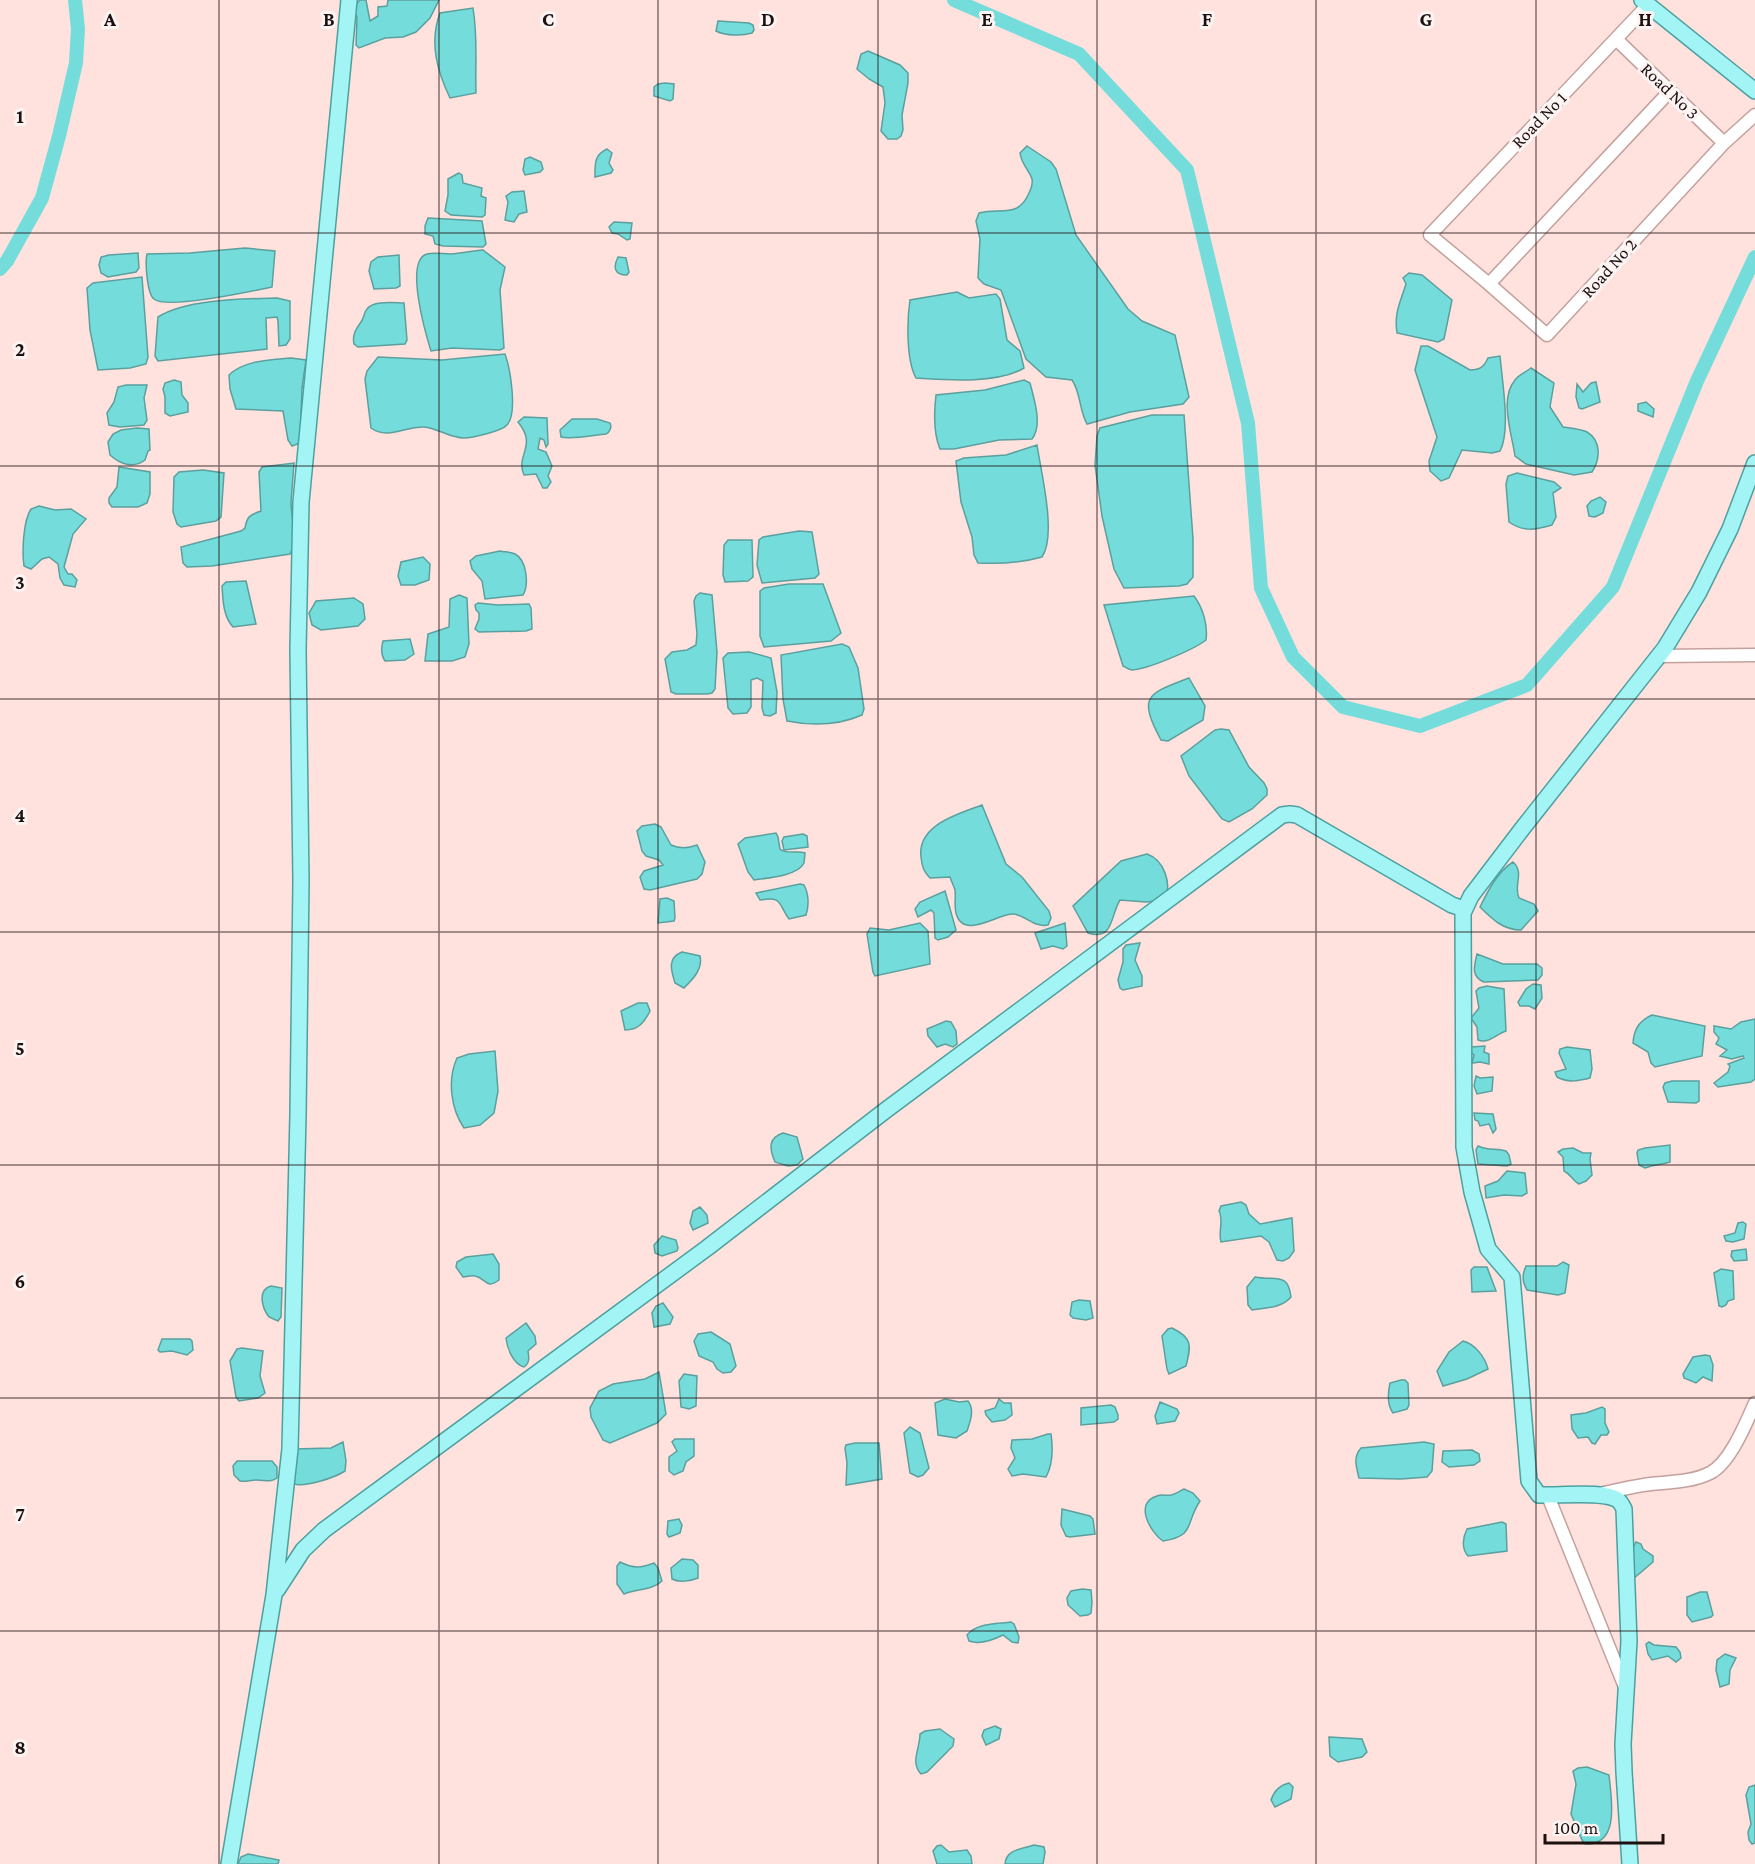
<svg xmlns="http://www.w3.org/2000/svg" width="1755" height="1864" viewBox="0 0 1755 1864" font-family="'Crimson Pro',serif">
<rect width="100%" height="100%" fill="#ffe1dd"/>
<path fill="#74dddb" stroke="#5aa09e" stroke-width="1.5" d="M360,0H366L370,21L378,16V7L387,6L388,0H439L430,18L416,32L403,37L385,38L359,48L356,45L357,17L353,9L355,5Z
M473,8C478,38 475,63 476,93L450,98C437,71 429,42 440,13Z
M718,21L749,23L753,25L754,30L752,33C742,36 726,36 716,31Z
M868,51L900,65L908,73V83L902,115L903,130L901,136L897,139H888L881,131L885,103L883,87L869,79L857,69L861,54Z
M665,83L674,84L673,99L670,101L654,96V87L658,84Z
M1027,146L1051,162L1056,169L1076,235L1128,309L1142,321L1175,335L1189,397L1183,404L1130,412L1087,424C1079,410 1081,393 1072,380L1046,377L1026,359L1001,290L984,284L978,278L980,239L976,221L979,213C1001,207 1018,219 1029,193C1031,189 1033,184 1032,179C1029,169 1022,166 1020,153Z
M607,149L612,153L609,163L613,170L611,173L595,177C595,164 594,155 607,149Z
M530,157L541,162L543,169L540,172L525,175L523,170L525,159Z
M459,173L462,175L463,183L482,188L481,196L486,198L485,215L482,217L451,215L445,211L448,195V179Z
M524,191L527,212L519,214L514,222L505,220L508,202L506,196L512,192Z
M428,218L482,221L486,244L483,247L443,246L435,244L433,236L425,234V226Z
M614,222L632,223L630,239L627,240L618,234L612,233L609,227Z
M245,248L275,251L272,287C253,291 167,310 154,299C147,294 145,262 147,254L190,253Z
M483,250L505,267L500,290L504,348L500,350L452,348L431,351C426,335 404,260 427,254C434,252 443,254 451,254C462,253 472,251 483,250Z
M138,253L139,268L136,272L108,277L101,273L99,265L101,257L109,255Z
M399,255L400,286L396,288L374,289L369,271L371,262L378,257Z
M618,257L626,258L629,272L627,275C614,275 613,267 618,257Z
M1409,273L1422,275L1452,300L1444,339L1438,342L1397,333C1394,313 1400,303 1406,284L1403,278Z
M142,277L148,357L146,364L130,368L98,370L90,330L87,288L93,283Z
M957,292L969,298L996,294L1000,299L1007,340L1020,351L1024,368C998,384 947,380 916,378C906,360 907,320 910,300Z
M277,298L290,301V339L286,345L279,346L278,321L277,317L266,318L267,349L158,361L155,356L158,317C186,299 243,299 277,298Z
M404,303L407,340L405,344L358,347L354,344C352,335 356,329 361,322C364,318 364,312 367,309C373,300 395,303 404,303Z
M1421,346H1428L1470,370C1480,370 1484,367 1488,358L1500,356C1502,380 1511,431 1500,451L1492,453L1462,450L1449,478L1441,481L1430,471L1429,461L1437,437L1415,370Z
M505,354C510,368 518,413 507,425C502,431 472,438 464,438C450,438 437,428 424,427C406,426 387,440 371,428L365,379L367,371L378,357L442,360Z
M291,358L306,360L302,388L300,443L292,446L288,440L283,411L236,409L230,389L229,375C244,360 271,360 291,358Z
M1531,368L1554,383L1550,407L1563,427C1570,428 1581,429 1587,432C1602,441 1600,460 1592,472L1574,475L1526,464L1515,456C1512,434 1499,399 1515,380C1518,375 1526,372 1531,368Z
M174,380L181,382L182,395L188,403V412L170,416L165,413V397L163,389L165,383Z
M1024,380L1030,383C1034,399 1043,425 1032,439L999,440L954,449H940C933,432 934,412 936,395L985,390Z
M1596,382L1600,402L1582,409L1579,408L1576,397L1577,384L1583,392L1591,383Z
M126,385H147L144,398L147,420L144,425L120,427L109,425L107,413L114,402L118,387Z
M1646,402L1654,409L1653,417L1638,411V404Z
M1152,415H1184L1193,539V577L1187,584L1179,586L1124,588L1114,569L1102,516L1095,465L1097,436L1100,428Z
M524,417L547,418L548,444L546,447L544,440L540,438L538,449L546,452L552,466L548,476L551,482L547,488H543L536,474L524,475C515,455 538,446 518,422Z
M572,419H597L610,423C612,427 610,432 606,434C594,435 571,440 561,437L560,430Z
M137,428L149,429L150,450L148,451L145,460C133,469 120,464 110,455L108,442L113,434L121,430Z
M1037,445C1041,472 1057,535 1042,557C1021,563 1000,564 978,563L974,555L972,537L961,502L956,461L964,458L1006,455Z
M294,463C293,476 292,489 291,502C291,517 298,540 290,554L212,566L187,567L183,563L181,547L241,531L245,528C247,517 249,515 261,511L259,472L262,467Z
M119,467L150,472V494L147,503L138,507H112L109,503V498L117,487Z
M203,470L224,473L221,517L216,521L181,527L177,524L173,512L174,477L179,472Z
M1517,473L1554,482L1561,488L1553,493L1556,517L1552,525C1536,530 1523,532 1509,522L1506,484L1508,476Z
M1600,497L1606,502L1603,513L1595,517L1589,516L1587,506L1591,501Z
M39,506L55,510L71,509L86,519L73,534L64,567L68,574H72L77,580L75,587L64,585L60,578L58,564L49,557L42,559L31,569L24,566C22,552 23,521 31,509Z
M799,531L812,532L819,574L815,578L762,583L757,565L759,540L763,537Z
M728,540H752L753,577L748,581L725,582L723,575L724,545Z
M500,551C504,552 511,552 515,554C527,560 529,585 523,595L485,599L482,581L472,569L470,561L476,556Z
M423,557L430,564L429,580L415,585H401L398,576L401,562Z
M246,581L256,624L233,627C223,616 223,600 222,586L226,582Z
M789,584H823L841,633L831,641L764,647L760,636V591L764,588Z
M700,593L712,595L717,652L715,689L712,693L707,694H676L671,692L665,659L672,652L687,650L696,645L697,634L694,601L696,596Z
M459,595L467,598L469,644L465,657L452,661H425L428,634L449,627L450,599Z
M1194,596C1203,608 1208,625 1206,640C1193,650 1148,669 1132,670C1130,670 1125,667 1123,666L1104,605Z
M354,598L363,604L365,619L358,626L321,630L312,625L309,613L316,601Z
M478,603L498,605L529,604L531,608L532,629L526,631L479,632L475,629L479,619V613L476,610L475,605Z
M410,639L414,654L405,660L385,661C381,655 381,648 383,641Z
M842,644L849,647L858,668L864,709L862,715C839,725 812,726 787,721L783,699L781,655Z
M749,652L771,658L777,692L776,713L770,716L764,715L762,708L763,681L757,678L751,680V707L747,713L733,714L728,708L723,658L728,653Z
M1189,678L1205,706L1203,720L1168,741L1161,740C1137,695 1148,694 1189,678Z
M1221,729L1229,730L1249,767L1264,783L1267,789V795L1252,809L1229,822L1222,819L1189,776L1181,756L1215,730Z
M982,805L1006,864L1022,877L1049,911L1051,918L1048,925C1034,928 1026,915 1013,914C999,913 963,941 956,913C954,906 956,898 955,890C954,886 951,881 950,877L930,878C924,872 922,867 921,857C917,825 958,814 982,805Z
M655,824L661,827L671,845C680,849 689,848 697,845L705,862L702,874L697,879L650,890L644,889L640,877L644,871L663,865L659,860L646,856L642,851L637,831L642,826Z
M776,833L778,837L780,849C787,855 797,850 805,853C805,854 804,863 804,863C798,876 766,878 754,880L748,872L738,844L745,838Z
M803,834L807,836L808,847L784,850L782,841L784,837Z
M1147,854C1164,860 1172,883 1165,900L1146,902L1120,900C1110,916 1114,941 1088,933L1073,906L1121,861Z
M1513,862C1525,873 1513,885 1519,898L1534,904L1538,911L1521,930C1503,930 1492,919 1480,907C1488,891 1497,872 1513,862Z
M800,884L804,885C809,894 809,906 806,915L789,919C778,904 783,896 760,900L756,893Z
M945,891L956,930L948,937L938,940L935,938L934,913L931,910L918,917L915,909L920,902Z
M667,898L674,901L675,918L674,921L658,923L660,899Z
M920,923L928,931L930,964L875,976L873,972L867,934L870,928L889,930Z
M1065,923L1067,946L1063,949L1053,946L1041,949L1035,933Z
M1140,943L1135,960L1142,976V986L1123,990L1120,988L1118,980L1123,962V949L1126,945Z
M682,952L700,956C703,969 693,979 684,988L675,983C671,970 667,958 682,952Z
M1477,954L1503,964H1537L1542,968V975L1538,980L1484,982C1471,977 1474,966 1477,954Z
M1533,984L1541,985L1542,998L1535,1009L1529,1006H1520L1518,1002L1526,989Z
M1487,986L1504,989L1506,1031C1496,1034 1489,1044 1478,1040L1477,1027L1471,1018L1479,1008L1476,991L1479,988Z
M638,1003H647L650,1011C644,1023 638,1030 625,1030L621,1011Z
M1652,1015L1705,1026L1702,1056L1655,1067L1651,1063L1648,1052L1633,1043C1634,1029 1639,1021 1652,1015Z
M1755,1019V1079L1751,1082L1718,1087L1714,1083L1728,1072L1730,1066L1728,1064L1744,1058L1743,1056L1732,1059L1720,1056L1727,1050L1716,1044L1719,1038L1714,1032V1026L1731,1029L1741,1022Z
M946,1021L951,1022L956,1031L957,1044L953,1047L945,1044L937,1047L928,1036L927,1029Z
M1485,1046L1484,1052L1489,1054V1064L1480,1062L1472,1063L1474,1055L1469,1051L1471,1047Z
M1567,1047L1590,1050L1592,1069L1590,1078C1578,1081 1568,1083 1557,1077L1555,1072L1566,1069L1559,1053L1560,1049Z
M495,1051L498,1091L494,1113L480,1125L464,1128C451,1109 447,1080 457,1058L469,1054Z
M1476,1076L1480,1078L1493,1077L1492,1091L1477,1094L1474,1086Z
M1672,1081H1699V1101L1696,1103L1668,1102L1663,1087L1665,1083Z
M1474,1113L1493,1114L1496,1129L1493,1133L1489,1124L1480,1126L1478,1121L1475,1120Z
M783,1133L797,1137L803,1159L797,1165L788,1166L775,1162C770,1150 767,1138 783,1133Z
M1670,1145V1162C1661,1165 1655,1164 1645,1168L1639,1165L1637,1153L1638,1150L1645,1148Z
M1478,1146C1489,1151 1495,1148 1506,1151L1509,1155L1511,1164L1507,1166L1478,1164L1476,1150Z
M1573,1148L1583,1153H1591L1590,1159L1592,1175L1586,1181L1579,1184C1572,1180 1572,1175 1564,1171L1563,1157L1558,1152L1563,1149Z
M1507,1171L1525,1173L1527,1193L1522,1196L1504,1195L1486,1198L1485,1186L1498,1181Z
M1241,1202L1246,1205L1249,1214L1260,1224L1292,1218L1294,1251L1289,1258L1283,1261L1277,1260L1269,1242L1261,1236L1221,1242C1218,1232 1224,1220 1219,1211L1221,1206Z
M700,1207L707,1215L708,1223L693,1230L690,1223L693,1211Z
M1743,1222L1746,1224L1744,1239L1733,1242L1726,1241L1724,1236L1735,1233L1738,1223Z
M662,1236L676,1240L678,1248L677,1251L662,1256L655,1253L654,1245Z
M1746,1249L1747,1260L1734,1261L1731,1256L1732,1251Z
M493,1254L499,1264V1280C486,1290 486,1278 475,1276C471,1275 467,1277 463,1277L456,1267L457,1262L466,1257Z
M1563,1262L1569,1265L1565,1293L1558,1295L1527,1290C1522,1281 1522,1275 1526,1266H1557Z
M1474,1267H1487L1496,1291L1472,1292L1471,1270Z
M1721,1269L1733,1271L1734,1299L1728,1301L1726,1305L1722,1307L1719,1306L1714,1273Z
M1255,1277C1276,1281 1288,1272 1291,1297C1282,1308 1265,1308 1252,1310L1248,1305L1247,1287Z
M271,1286L282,1288L281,1317L278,1321L269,1317C262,1308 257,1290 271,1286Z
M1079,1300L1090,1301L1093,1318L1086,1320L1073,1318L1070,1315L1072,1302Z
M663,1303L673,1317L670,1324L654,1327L652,1313L656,1306Z
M526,1323L535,1336L536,1344L528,1351C529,1357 530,1363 524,1367C513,1364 507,1348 506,1338Z
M1172,1328C1193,1338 1191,1346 1186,1366L1169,1374L1167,1369L1162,1336L1168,1329Z
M711,1332L730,1344L736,1366L731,1372L723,1373L717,1369L713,1362L699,1356L694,1341L698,1334Z
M162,1339H190L192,1341L193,1350L187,1355L172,1351L160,1352L158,1350Z
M1463,1341C1475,1344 1485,1357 1488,1369L1467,1379L1443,1386L1437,1371L1449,1352Z
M242,1348L263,1351L260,1376L265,1393L258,1398L239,1401L236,1397L230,1361L237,1349Z
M1705,1355L1710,1356L1713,1365L1712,1381L1703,1377L1696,1383L1684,1378L1683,1374L1693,1357Z
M659,1372L666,1414L657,1423L610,1443L603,1440L591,1417L590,1408L599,1391L613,1384L645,1379Z
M684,1374L697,1376L696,1406L689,1409L681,1407L679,1381Z
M1401,1380H1405L1408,1383L1409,1405L1407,1409L1393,1413C1387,1405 1388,1392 1390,1383Z
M945,1399L959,1402L968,1401C975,1410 970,1422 967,1431L956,1438L938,1435L935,1403Z
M999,1399L1004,1403H1011L1012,1415L1005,1420L992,1422L986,1415L985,1411L995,1408Z
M1160,1402L1177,1409L1179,1413L1175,1421L1157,1424L1155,1416Z
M1111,1405L1115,1407L1118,1415V1419L1114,1422L1081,1425V1408Z
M1602,1407L1605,1409V1423L1609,1432L1607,1435H1601L1595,1444L1592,1443L1588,1437L1578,1438L1572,1429L1571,1415L1586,1413Z
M910,1427L920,1433L929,1468L923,1475L918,1477L910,1473L904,1433Z
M1048,1434H1051C1053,1448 1053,1464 1046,1477L1023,1474L1012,1476L1008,1469L1015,1458L1011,1448L1012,1440L1032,1439Z
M675,1439H694V1456L686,1462L683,1471L674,1475L669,1471V1457L677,1451L672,1442Z
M343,1442L346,1461L345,1471C334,1478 306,1487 294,1484L295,1449L331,1448Z
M1424,1442L1434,1444L1432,1471L1427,1477L1401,1479L1359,1478C1356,1466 1353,1457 1361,1448Z
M855,1443H879L882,1479L846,1485L847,1463L845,1448L846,1445Z
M1472,1450L1479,1454L1480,1461L1474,1465L1449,1467L1442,1462L1443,1451Z
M237,1461H272L277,1467V1478C270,1483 265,1480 256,1480C250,1480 246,1482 240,1481L234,1475L233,1466Z
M1184,1489L1193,1493L1200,1501C1185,1523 1196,1536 1163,1541C1151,1533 1133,1503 1157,1496C1161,1494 1166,1496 1171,1495C1175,1494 1180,1491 1184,1489Z
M1062,1509L1090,1516L1093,1519L1095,1534L1070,1537L1066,1536L1061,1525Z
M679,1519L682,1525L680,1533L669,1537L667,1534L668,1521Z
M1502,1522L1506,1524L1507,1551L1468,1556C1461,1548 1463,1537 1467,1529Z
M1636,1542L1641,1544L1643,1549L1653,1556V1562L1633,1579L1630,1553Z
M682,1559L693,1560L698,1565V1578C691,1581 679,1583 672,1579L671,1568Z
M620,1562C634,1569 641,1568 654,1563L658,1568L662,1581C653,1590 636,1589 624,1594L617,1584V1566Z
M1082,1589L1091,1590L1092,1602L1091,1613L1088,1615L1080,1616L1068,1605L1067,1598L1071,1591Z
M1700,1592H1707L1713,1615L1711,1617L1692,1622L1687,1615V1597Z
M1011,1622L1014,1624L1019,1637L1018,1643L1012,1642L1003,1635C993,1640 980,1645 969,1641L967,1635C977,1623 996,1624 1011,1622Z
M1649,1642L1654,1645L1676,1647L1680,1652L1681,1658L1676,1662L1668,1656L1652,1660L1648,1654L1646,1644Z
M1725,1654L1736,1658L1730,1670L1729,1684L1720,1687L1716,1670L1717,1660Z
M995,1726L1001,1729L999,1739L986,1745L982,1736L984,1730Z
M940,1729L954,1739L953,1746L927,1772L921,1774C910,1762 920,1749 920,1734L925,1731Z
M1329,1737L1362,1739L1367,1752L1362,1757L1338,1762L1330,1756Z
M1587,1767L1609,1775C1611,1797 1621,1846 1585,1844L1582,1840L1571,1814L1576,1784L1573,1771L1578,1768Z
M1289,1783L1293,1787L1291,1799L1275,1807L1271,1800C1274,1791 1280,1785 1289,1783Z
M1755,1785V1843L1752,1844L1749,1840L1748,1832L1751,1824L1746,1795L1749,1787Z
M941,1845L949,1852L967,1850L971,1856L972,1864H937L933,1851L937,1846Z
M1034,1845L1044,1847L1045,1852L1043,1864H1005C1006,1849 1022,1849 1034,1845Z
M248,1854L279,1860L278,1864H238L241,1857Z"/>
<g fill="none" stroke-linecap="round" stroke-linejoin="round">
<path stroke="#74dddb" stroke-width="14" d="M954,0L1079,54L1187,170L1248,423L1261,588L1293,657L1343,707L1420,726L1527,685L1613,587L1697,381L1755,257
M0,269L7,261L42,198L59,136L76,63L78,29L75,0"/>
<g stroke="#c4a19d" stroke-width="15">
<path id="minor" d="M1648,5L1430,235L1489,284L1670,91
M1616,39L1724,143
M1489,284L1547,335L1724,143L1755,115
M1659,656L1755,655
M1600,1494C1617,1490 1634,1486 1651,1484C1670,1482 1692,1482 1710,1473C1730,1463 1746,1423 1755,1403
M1548,1496L1625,1687"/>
</g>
<g stroke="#4ca1a0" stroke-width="18">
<path id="major" d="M1642,0L1755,91
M277,1590L303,1550L324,1530L707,1248L886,1110L1282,815L1290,814L1297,815L1452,905L1464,909
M229,1864L274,1595L290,1449L298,1115L301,881L298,650L301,502L349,0
M1630,1864L1624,1772L1623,1744L1629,1641L1624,1509C1623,1507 1621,1503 1619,1501C1607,1490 1558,1496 1539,1495L1529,1481L1512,1277L1488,1249L1472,1192L1464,1147L1463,913L1471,896L1522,829L1665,648L1699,592L1730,529L1755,463"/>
</g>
<use href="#minor" stroke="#fff" stroke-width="12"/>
<use href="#major" stroke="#a3f5f5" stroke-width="15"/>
</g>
<path fill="none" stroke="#1d1110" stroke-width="1.5" stroke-opacity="0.55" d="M219,0V1864M439,0V1864M658,0V1864M878,0V1864M1097,0V1864M1316,0V1864M1536,0V1864M0,233H1755M0,466H1755M0,699H1755M0,932H1755M0,1165H1755M0,1398H1755M0,1631H1755"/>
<g text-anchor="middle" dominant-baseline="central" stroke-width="6" stroke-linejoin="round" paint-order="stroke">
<g font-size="18" fill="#1d1110" stroke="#fcf4f3">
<text transform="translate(1670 91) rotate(44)">Road No 3</text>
<text transform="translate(1539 120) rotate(-46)">Road No 1</text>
<text transform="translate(1609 268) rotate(-48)">Road No 2</text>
</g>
</g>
<g font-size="20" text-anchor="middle" font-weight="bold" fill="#1d1110" stroke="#fcf4f3" stroke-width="6" stroke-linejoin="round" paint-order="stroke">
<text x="110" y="26">A</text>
<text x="329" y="26">B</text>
<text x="548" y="26">C</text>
<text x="768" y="26">D</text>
<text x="987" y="26">E</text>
<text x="1207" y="26">F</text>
<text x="1426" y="26">G</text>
<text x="1645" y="26">H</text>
<text x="20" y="123">1</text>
<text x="20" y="356">2</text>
<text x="20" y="589">3</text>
<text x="20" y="822">4</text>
<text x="20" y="1055">5</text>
<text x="20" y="1288">6</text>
<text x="20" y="1521">7</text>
<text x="20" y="1754">8</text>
</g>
<path d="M1545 1834v9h118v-9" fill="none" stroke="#1d1110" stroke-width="3"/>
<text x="1554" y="1834" font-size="18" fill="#1d1110" stroke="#fcf4f3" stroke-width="4.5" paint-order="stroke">100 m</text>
</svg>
